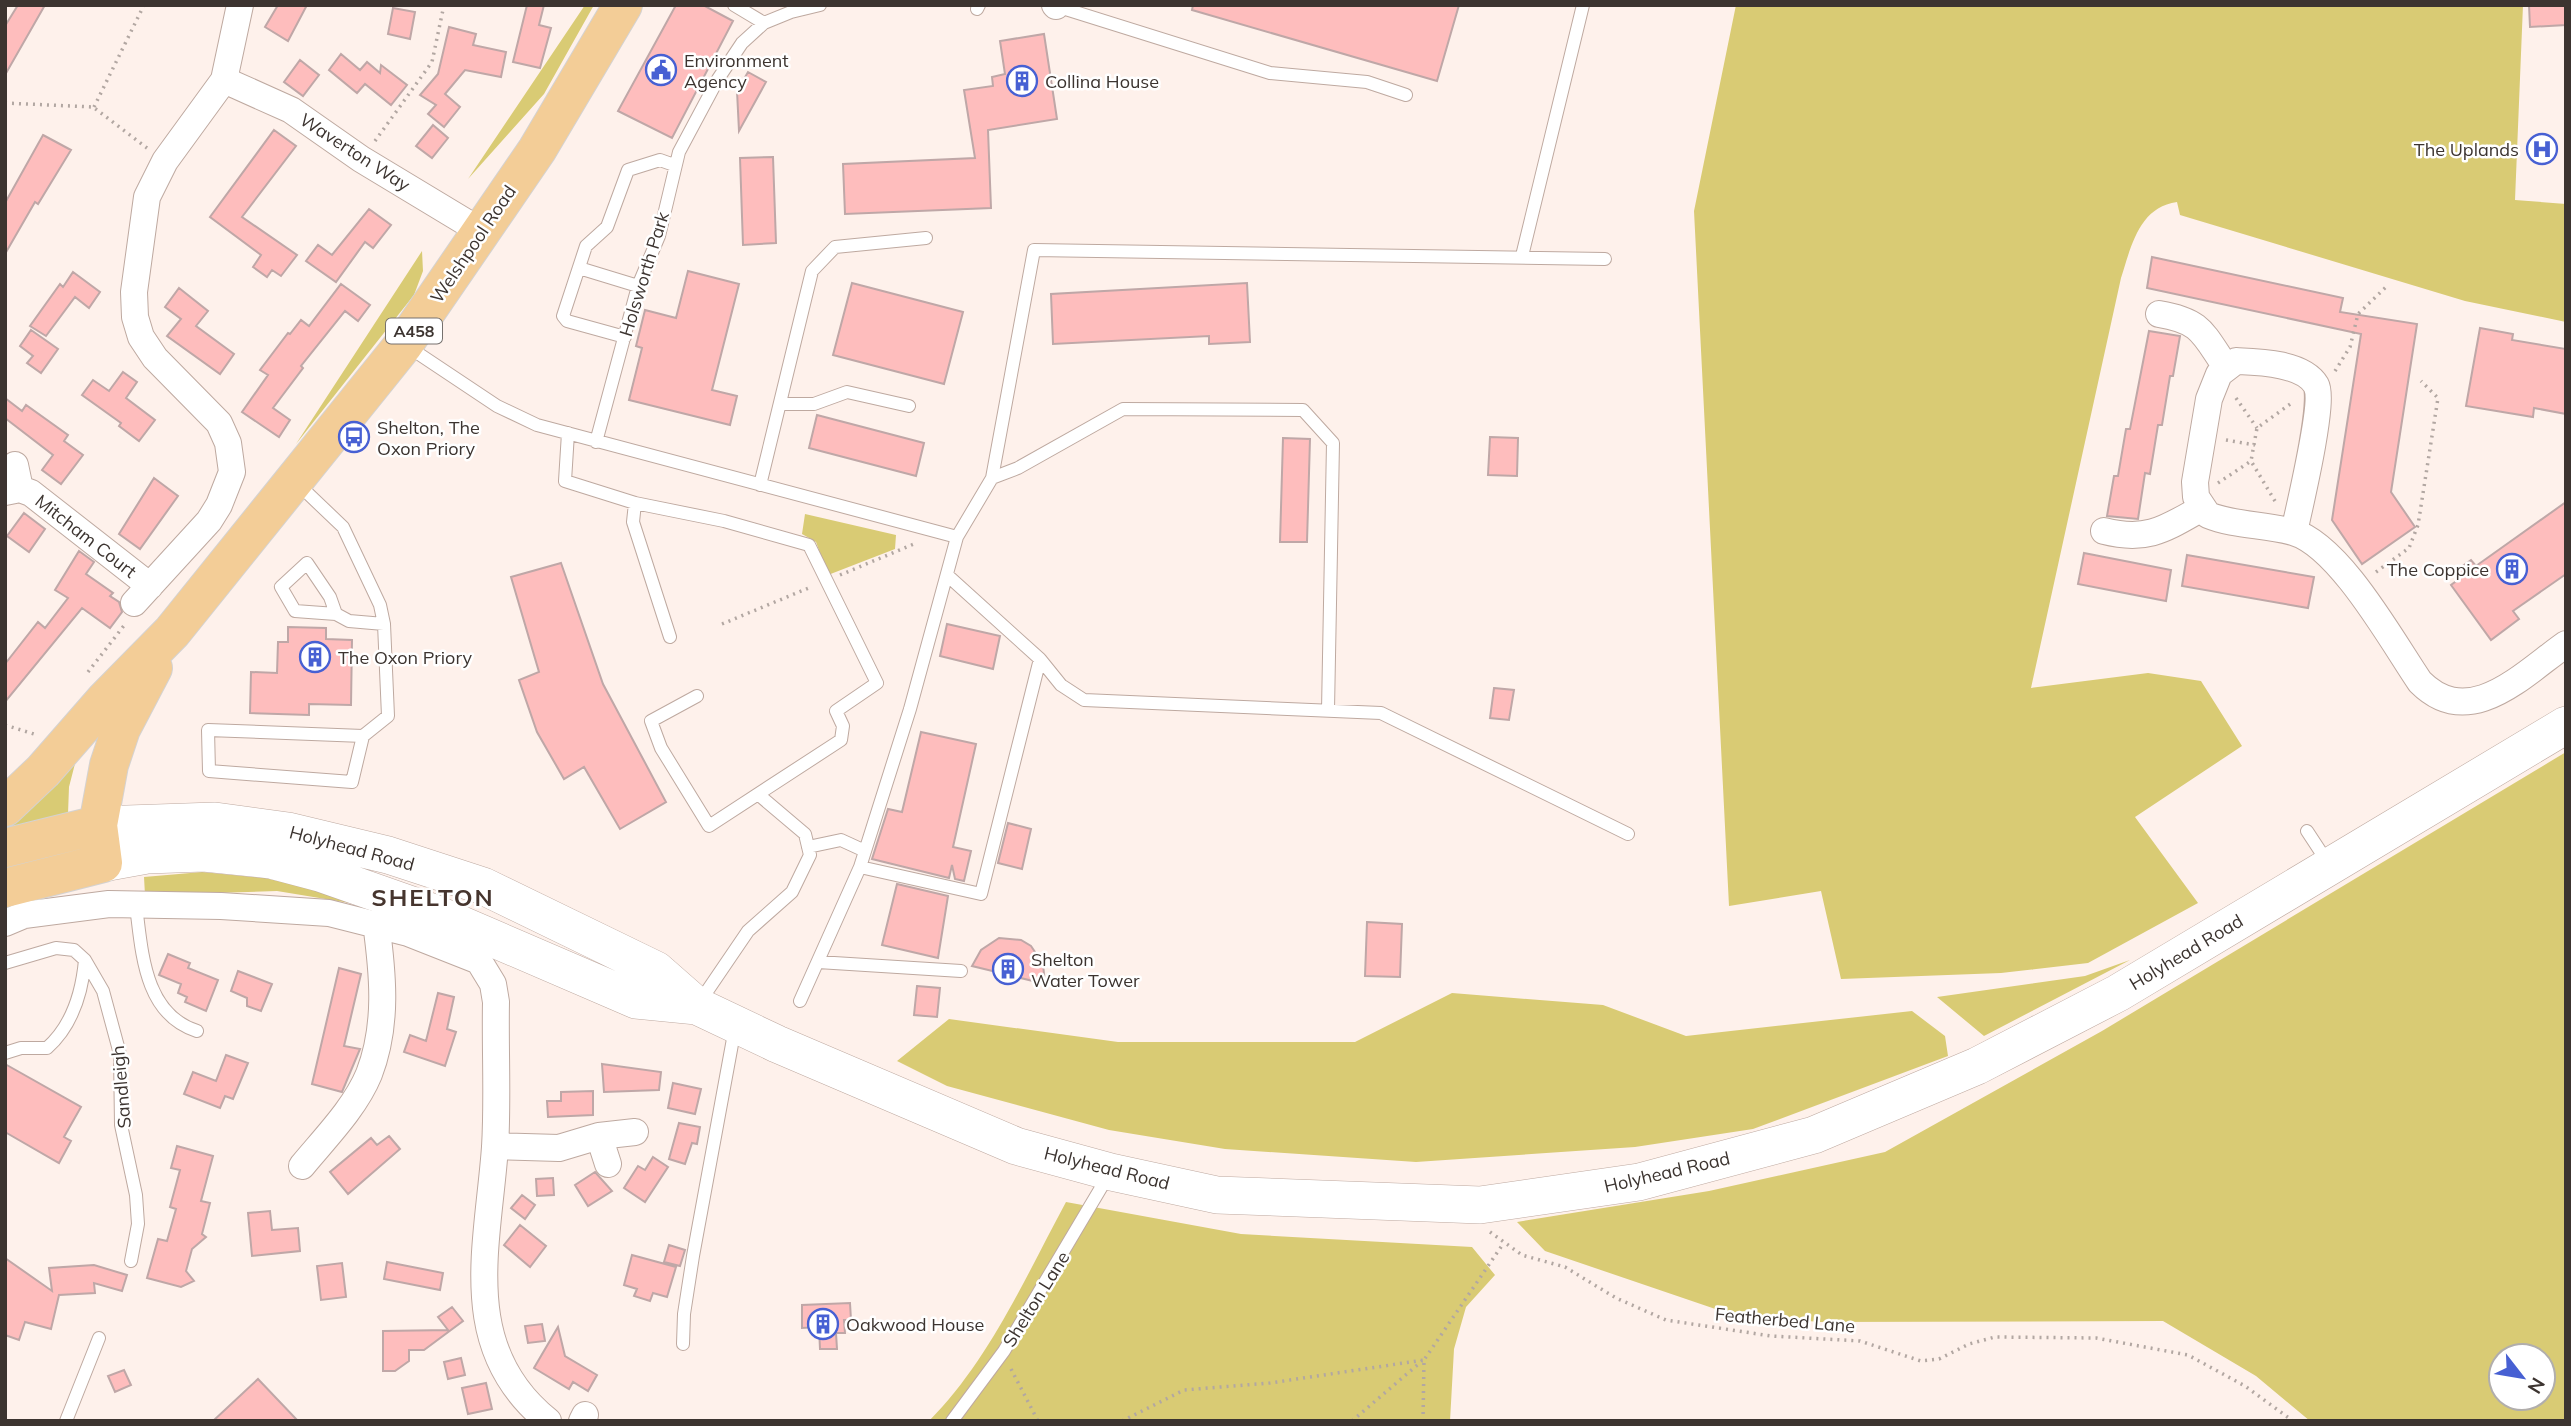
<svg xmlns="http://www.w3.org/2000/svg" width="2571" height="1426" viewBox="0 0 2571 1426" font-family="Mulish,sans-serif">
<rect width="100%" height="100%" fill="#fef1eb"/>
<path fill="#d9cb74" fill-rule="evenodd" d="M585,5H594L544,94L468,179Z
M1736,5H2523L2515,200L2566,204V322L2465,301L2180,215L2177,202C2139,207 2131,247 2121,278L2031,688L2148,673L2201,681L2242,746L2135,817L2198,903L2088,963L2001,973L1841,979L1821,891L1729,906L1694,211Z
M422,251L423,271L414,295L296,444Z
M805,514L896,535L895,549L828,575L816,542L802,534Z
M78,752L69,787L68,814L5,831V816Z
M2566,752V1421H2310L2256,1376L2163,1321L1820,1322L1733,1315L1545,1251L1517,1222L1709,1191L1885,1152L2102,1031ZM2501,1356H2543V1398H2501Z
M202,872L265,878L378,903L374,907L277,891L145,895L144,877Z
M2130,960L1984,1036L1937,997L2085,976Z
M1452,993L1603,1005L1686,1036L1912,1011L1945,1036L1948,1056L1753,1129L1635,1147L1416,1162L1225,1149L1109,1130L947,1086L897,1061L949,1019L1118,1042H1355Z
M1066,1202L1241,1234L1472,1247L1495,1275L1466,1307L1454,1349L1450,1421H929C989,1361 1026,1276 1066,1202Z"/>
<path fill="#febdbd" stroke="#bfa7a7" stroke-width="2" d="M18,5H45L5,75V26Z
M278,5H307L288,41L265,27Z
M527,5H544L539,25L551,28L540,68L513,62Z
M676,5H703L733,21L672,138L618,111Z
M1193,5H1459L1437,81L1192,10Z
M2529,5H2566V25L2530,27Z
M393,8L415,12L410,39L388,34Z
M449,27L476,34L473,45L506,52L501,77L465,70L445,94L460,107L444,127L428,114L436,105L420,95L438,74Z
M1044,34L1057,119L988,130L991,208L845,214L843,164L975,158L964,90L993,86L992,77L1005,74L1000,41Z
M341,54L360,70L367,62L380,73L381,65L407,85L391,105L365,84L357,93L329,70Z
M300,60L319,75L303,96L284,82Z
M748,72L766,82L739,131L737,91Z
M433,125L448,138L432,158L416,146Z
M274,130L296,146L242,217L297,255L281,276L272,270L267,277L253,267L261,255L210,217Z
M43,135L71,150L38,204L35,202L5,254V203Z
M773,157L776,243L743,245L740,158Z
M369,209L391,225L373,248L365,242L336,282L306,261L318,245L332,255Z
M2152,257L2343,298L2340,312L2417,324L2391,492L2415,527L2362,564L2332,520L2361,334L2147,288Z
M688,271L739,284L712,390L737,396L730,425L629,400L642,348L636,346L645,310L676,318Z
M73,272L100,292L89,308L75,297L46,336L30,326L60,284L63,287Z
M852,283L963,312L944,384L833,355Z
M1247,283L1250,342L1209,344V336L1053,344L1051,294Z
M341,284L370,305L358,321L345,311L301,366L303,368L273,408L290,420L279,437L242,412L268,375L260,370L288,333L290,334L301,320L309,326Z
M179,288L208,311L196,326L234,354L220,374L167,336L181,319L165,307Z
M2480,328L2513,334L2512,340L2566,349V414L2534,408L2533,417L2466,406Z
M31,330L58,349L41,373L27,363L33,356L20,346Z
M2149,331L2180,336L2173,376H2170L2162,425H2158L2150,474L2145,473L2138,519L2107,516L2114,476H2118L2126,429H2130Z
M123,372L137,382L126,398L155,420L139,441L119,426L121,423L82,395L93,380L109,391Z
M5,398L22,411L26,405L68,435L64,441L83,455L61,484L42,470L53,455L5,418Z
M817,415L924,443L916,476L809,448Z
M1490,437L1518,438L1517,476L1488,475Z
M1283,438L1310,439L1307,542H1280Z
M154,478L178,496L140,549L119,534Z
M2566,502V574L2513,611L2519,619L2491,640L2451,585L2459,579L2454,572L2471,560L2476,566Z
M24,513L45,529L29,552L7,536Z
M79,551L94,562L86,574L113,593L110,596L119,602L122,612L110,628L82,608L5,702V664L38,622L45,628L68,598L55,590Z
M2084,553L2171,570L2166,601L2078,584Z
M2187,555L2314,577L2308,608L2182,586Z
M561,563L603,684L666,802L620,829L584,767L564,779L537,732L519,680L539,672L511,577Z
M947,624L1000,636L993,669L940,656Z
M288,627L326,628V639L352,640L351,705L309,704V715L250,713L251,672L277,673L278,642H288Z
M1494,688L1514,690L1509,720L1490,718Z
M921,732L976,744L953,847L971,851L964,881L955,879L952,865L949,878L872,859L888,809L902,812Z
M1008,823L1031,829L1022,869L998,863Z
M897,884L948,896L938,958L882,945Z
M1367,922L1402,924L1400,977L1365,976Z
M999,938L1021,940L1031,946L1043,964L1045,984L972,966L981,950Z
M168,954L190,963L188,968L218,980L206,1011L185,1002L187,997L178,993L181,984L159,975Z
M339,968L361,974L344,1046L360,1049L342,1092L312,1084Z
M238,971L272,984L261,1011L247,1006V998L231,991Z
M917,986L940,988L937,1017L914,1015Z
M438,993L454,997L447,1029L456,1032L445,1066L404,1052L410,1035L426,1041Z
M226,1055L248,1063L233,1099L225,1096L220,1108L184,1094L193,1072L216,1081Z
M5,1064L81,1107L64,1137L71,1141L59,1163L5,1132Z
M602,1064L661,1072L659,1090L604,1092Z
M673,1083L701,1089L695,1114L668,1108Z
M593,1091V1115L548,1117L547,1101H561V1092Z
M679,1123L700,1127L697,1144L692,1143L685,1164L669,1159Z
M389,1136L400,1149L348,1194L330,1172L371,1138L377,1145Z
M177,1146L213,1156L201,1201L210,1203L202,1234L206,1237L192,1249L186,1271L194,1281L181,1287L147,1278L158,1239L167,1241L176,1209L170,1207L180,1170L171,1168Z
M653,1157L668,1167L645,1202L624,1188L638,1166L645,1170Z
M595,1172L612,1191L588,1206L575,1185Z
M553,1178L554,1195L537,1196L536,1179Z
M522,1195L535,1205L525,1219L511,1208Z
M270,1211L272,1230L298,1228L300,1251L252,1256L248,1213Z
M520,1225L546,1246L530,1267L504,1245Z
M669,1245L685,1250L680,1266L664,1262Z
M632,1255L676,1267L667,1297L653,1293L650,1301L634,1296L637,1289L624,1285Z
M5,1258L52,1291L49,1268L94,1265L127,1275L122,1291L94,1283L95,1293L59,1295L51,1329L25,1322L19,1340L5,1335Z
M387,1262L443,1273L440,1290L384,1279Z
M342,1263L346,1297L321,1300L317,1266Z
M850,1303L851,1320H844L845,1333H836L837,1349H820L819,1327L802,1328V1305Z
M452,1307L463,1321L424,1350H409V1361L395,1371H383V1331L448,1330L438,1317Z
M542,1324L545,1341L528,1343L525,1326Z
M558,1327L565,1356L597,1375L588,1391L573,1382L569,1389L534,1368Z
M461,1358L465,1375L448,1379L444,1362Z
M124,1370L131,1385L115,1392L108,1376Z
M258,1379L298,1421H213Z
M486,1383L492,1409L468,1414L462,1388Z"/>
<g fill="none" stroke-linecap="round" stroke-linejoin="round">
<g stroke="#bea9a0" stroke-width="14">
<path id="service" d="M734,5L764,23
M1056,6L1270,73L1367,82L1406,95
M977,9L979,5
M1522,256L1583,5
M579,268L638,286
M625,337L567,321L563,316L586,246L607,227L628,170L660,160L674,165
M407,346L497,406L537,425L957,537L910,709L860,867L800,1001
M780,404H814L847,392L909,406
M568,433L565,481L635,503
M596,442L638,286L659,236L679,152L718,79L742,43L764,23L791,12L820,5
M992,478L1018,468L1123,409L1303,410L1333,443L1328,710
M298,484L343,527L380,605L384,624L388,716L363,736L352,782L209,771L208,730L363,736
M760,485L812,271L835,247L926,238
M957,537L992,478L1034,250L1605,259
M336,614L330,597L307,563L281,587L295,611L336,614L349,621L384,624
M670,637L633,522L635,503L724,521L809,545L877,683L836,711L843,726L841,740L709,826L661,748L651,721L697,696
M1040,659L1061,685L1084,700L1381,713L1628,834
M2307,831L2328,863
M808,847L841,840L865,851
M860,867L981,894L1040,659L947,575
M136,906C142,952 144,1014 197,1031
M818,962L961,971
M5,963L56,948L74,950L85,960L103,991L120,1054L121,1125L136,1195L138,1224L131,1261
M699,1003L748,931L792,892L810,855L805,834L759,795
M5,1053L21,1048H47C73,1025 82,993 85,960
M683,1344L684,1314L693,1256L735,1028
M66,1421L99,1338
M952,1421L1004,1351L1108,1176"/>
</g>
<g stroke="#bea9a0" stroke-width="28">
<path id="minor" d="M1055,5L1056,6
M224,80L291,110L361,159L482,232
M2159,314C2202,321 2203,334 2226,367
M15,465L20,489
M5,492L20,489L31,493L150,586
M2104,531C2147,542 2165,529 2202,508
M2294,532C2299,509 2325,401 2316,385C2303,363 2259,362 2236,361L2219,374L2209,399L2195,482L2196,497L2208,515C2235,526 2265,524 2293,532C2340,546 2392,641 2420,682C2470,732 2523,674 2566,644
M134,603L209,521L219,505L232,472L228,443L219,423L155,358L141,337L135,317L134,292L147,197L165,161L224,80L240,5
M5,923L24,915L109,904L221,906L329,913L408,933L479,961L493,984L496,1002C495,1050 498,1099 495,1147C488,1246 457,1348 548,1421
M599,1136L608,1164
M495,1146L559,1148L599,1136L635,1132
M302,1166C325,1138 355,1108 369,1074C388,1025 383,974 376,923
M582,1421L585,1415"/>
</g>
<g stroke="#bea9a0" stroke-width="38">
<path id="secondary" d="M98,825L215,821L288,831L388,855L483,886L656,970L697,1006L777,1044L1016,1146L1111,1172L1217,1195L1480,1205L1639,1182L1814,1135L1977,1066L2118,993L2566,725
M103,863L147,855L204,853L271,860L320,873L434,913L636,1000L697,1006"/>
</g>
<g stroke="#d4d2d1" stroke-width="40">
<path id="primary" d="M5,807L43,771L106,699L172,632L404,344L537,150L623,5
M5,848L98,825
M5,888L103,863L98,825L109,765L121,729L153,668"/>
</g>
<path stroke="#b2a7a2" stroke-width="3.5" stroke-dasharray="2 5" stroke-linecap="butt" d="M5,103L93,107L147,148
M94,107L144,5
M375,141L432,62L444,5
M2335,371L2350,347L2358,314L2387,286
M2236,398L2257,428
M2226,440L2255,445
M2218,483L2251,461
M2275,501L2251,461L2257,428L2293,402
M2376,572L2409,548L2418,525L2438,398L2421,381
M840,575L914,544
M722,624L811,587
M88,672L126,623
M5,725L34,734
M1490,1232L1522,1255L1565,1267L1616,1298L1666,1320L1771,1336L1860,1341L1921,1361L1939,1359L1969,1344L1995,1337L2096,1338L2188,1355L2245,1386L2293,1421
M1011,1369L1038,1421
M1122,1421L1184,1390L1270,1383L1424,1360
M1352,1421L1422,1361
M1423,1421L1424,1360L1503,1244"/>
<use href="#service" stroke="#fff" stroke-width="12"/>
<use href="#minor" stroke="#fff" stroke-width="26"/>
<use href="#secondary" stroke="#fff" stroke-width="37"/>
<use href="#primary" stroke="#f3cd97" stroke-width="38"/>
</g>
<defs>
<g id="civic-ring" transform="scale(1.575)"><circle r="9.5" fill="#fff" stroke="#4760d3" stroke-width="1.5"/><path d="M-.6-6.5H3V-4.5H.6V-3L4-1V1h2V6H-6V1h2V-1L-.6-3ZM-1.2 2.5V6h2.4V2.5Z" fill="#4760d3"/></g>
<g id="building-ring" transform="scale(1.575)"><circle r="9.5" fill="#fff" stroke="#4760d3" stroke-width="1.5"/><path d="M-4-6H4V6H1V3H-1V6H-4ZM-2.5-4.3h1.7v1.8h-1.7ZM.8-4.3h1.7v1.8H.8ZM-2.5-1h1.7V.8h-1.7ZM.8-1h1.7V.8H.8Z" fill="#4760d3"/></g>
<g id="hospital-ring" transform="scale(1.575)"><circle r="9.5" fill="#fff" stroke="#4760d3" stroke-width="1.5"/><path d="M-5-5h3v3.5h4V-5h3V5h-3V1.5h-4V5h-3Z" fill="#4760d3"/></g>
<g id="bus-ring" transform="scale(1.575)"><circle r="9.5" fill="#fff" stroke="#4760d3" stroke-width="1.5"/><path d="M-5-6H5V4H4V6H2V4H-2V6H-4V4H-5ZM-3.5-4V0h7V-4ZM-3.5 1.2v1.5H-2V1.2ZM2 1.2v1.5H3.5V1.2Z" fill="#4760d3"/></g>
</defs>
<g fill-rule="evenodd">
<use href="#civic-ring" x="661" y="70"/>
<use href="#building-ring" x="1022" y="81"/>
<use href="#hospital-ring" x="2542" y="149"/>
<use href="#bus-ring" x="354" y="437"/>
<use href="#building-ring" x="2512" y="569"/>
<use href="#building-ring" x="315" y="657"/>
<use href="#building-ring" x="1008" y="969"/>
<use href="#building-ring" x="823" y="1324"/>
</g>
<g text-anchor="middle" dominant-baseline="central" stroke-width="5" stroke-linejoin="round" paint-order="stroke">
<rect fill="#fff" stroke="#76716e" stroke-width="2" x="386" y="318.5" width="56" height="25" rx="5"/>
<g font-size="16" font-weight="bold" fill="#3c3430">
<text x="414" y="331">A458</text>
</g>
<g font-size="18" fill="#3c3430" stroke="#fff" text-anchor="start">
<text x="684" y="60">Environment<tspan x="684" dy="21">Agency</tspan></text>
<text x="1045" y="81">Collina House</text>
<text x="2519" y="149" text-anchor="end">The Uplands</text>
<text x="377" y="427">Shelton, The<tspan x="377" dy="21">Oxon Priory</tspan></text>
<text x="2489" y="569" text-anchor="end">The Coppice</text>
<text x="338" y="657">The Oxon Priory</text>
<text x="1031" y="959">Shelton<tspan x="1031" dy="21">Water Tower</tspan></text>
<text x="846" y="1324">Oakwood House</text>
</g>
<g font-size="18" fill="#3c3430" stroke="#fff">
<text transform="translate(355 152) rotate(33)">Waverton Way</text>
<text transform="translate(473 244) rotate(-56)">Welshpool Road</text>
<text transform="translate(644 274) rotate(-73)">Holsworth Park</text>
<text transform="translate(86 536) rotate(38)">Mitcham Court</text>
<text transform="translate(352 848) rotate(15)">Holyhead Road</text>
<text transform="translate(2186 952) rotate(-31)">Holyhead Road</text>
<text transform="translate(121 1087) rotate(-95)">Sandleigh</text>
<text transform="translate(1107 1168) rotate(14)">Holyhead Road</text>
<text transform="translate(1667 1172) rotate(-13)">Holyhead Road</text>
<text transform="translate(1036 1299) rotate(-58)">Shelton Lane</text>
<text transform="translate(1785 1320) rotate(5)">Featherbed Lane</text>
</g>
<g font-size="24" font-weight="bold" letter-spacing="2" fill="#46352e" stroke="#fff">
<text x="433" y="897">SHELTON</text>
</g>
</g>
<rect width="2571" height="1426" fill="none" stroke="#3c3430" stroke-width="14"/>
<g transform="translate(2522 1377) rotate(121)"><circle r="33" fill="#ffffff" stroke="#b1aeac" stroke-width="2"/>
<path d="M0-5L12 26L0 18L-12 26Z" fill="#4760d3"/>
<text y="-10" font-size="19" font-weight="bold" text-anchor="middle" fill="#3c3430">N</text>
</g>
</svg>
